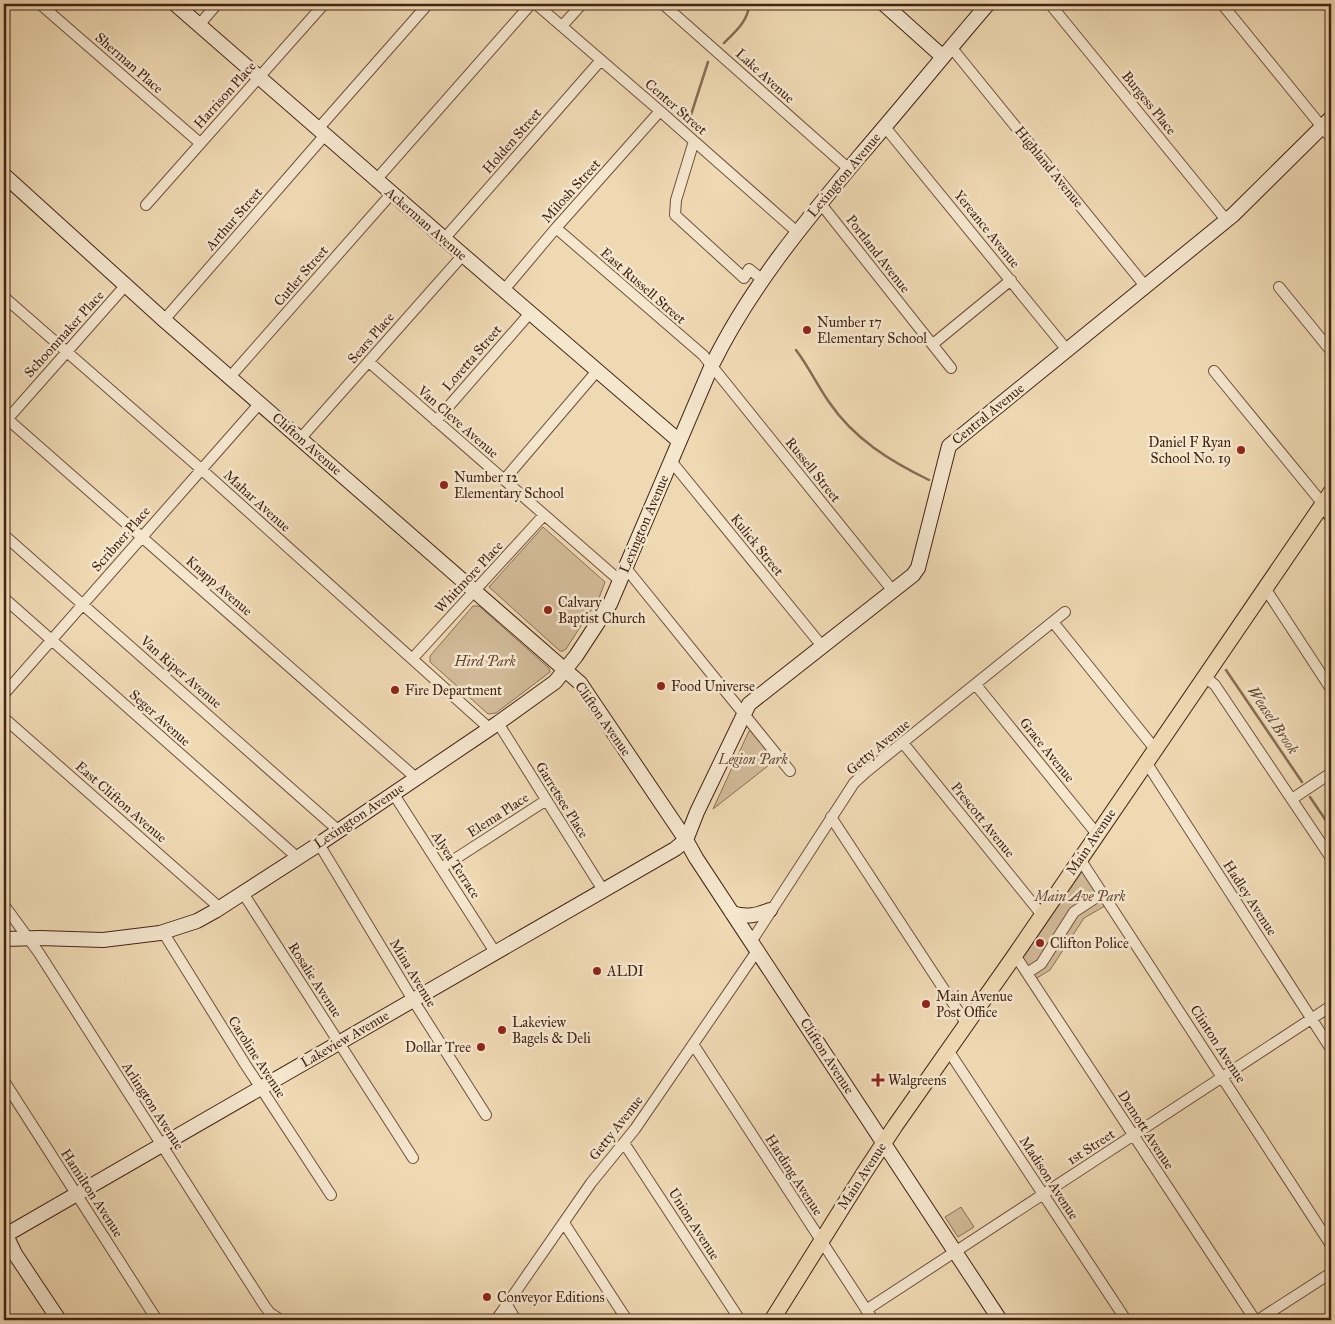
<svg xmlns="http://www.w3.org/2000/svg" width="1335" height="1324" viewBox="0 0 1335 1324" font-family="'IM FELL Great Primer',serif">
<rect width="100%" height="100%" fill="#efd9b3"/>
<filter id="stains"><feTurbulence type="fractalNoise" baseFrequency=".004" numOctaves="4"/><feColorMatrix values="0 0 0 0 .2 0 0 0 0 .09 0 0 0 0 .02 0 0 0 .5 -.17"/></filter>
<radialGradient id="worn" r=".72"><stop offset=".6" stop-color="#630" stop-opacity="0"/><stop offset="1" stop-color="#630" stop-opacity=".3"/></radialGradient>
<path fill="#d2ba98" stroke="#8a6f56" d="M543,527L605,582L599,598L566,649L563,651H560L489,587Z
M473,606H479L549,668L550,672L496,713L488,714L430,662V656Z
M749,731H751L774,759L773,762L713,809Z
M1080,859L1110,903L1084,918L1050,970L1032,981L1015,955Z
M961,1207L974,1227L958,1237L945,1217Z"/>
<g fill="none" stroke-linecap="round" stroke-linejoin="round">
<path stroke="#876b53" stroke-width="2.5" d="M724,43C735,32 749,20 749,4
M689,121L708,62
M796,350C809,367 817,385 829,402C854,439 890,461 929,480
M1226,670L1302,782
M1310,797L1331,828"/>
<g stroke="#6e513c" stroke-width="12">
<path id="street" d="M40,4L200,143
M536,4L660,111L797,232
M663,4L849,169
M1050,4L1227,221
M1222,4L1331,138
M199,25L217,4
M562,26L582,4
M951,47L1146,287
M885,127L1067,350
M318,129L428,4
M694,141L676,200L675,215L744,278L749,269L763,280
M376,180L531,4
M821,204L951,368
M146,205L324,4
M556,228L703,355L893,591
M444,239L601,60
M1279,287L1331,351
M503,291L556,228L660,111
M4,297L201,469L490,729
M164,320L325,135
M933,344L1011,280
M369,362L619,580
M1214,371L1323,504
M230,377L392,193
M4,416L416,778
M436,421L530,313
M4,423L125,286
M300,439L463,255
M671,461L822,646
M504,480L597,371
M4,535L339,831
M625,567L790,771
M1265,588L1331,689
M4,598L298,858
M1053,622L1155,749
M413,658L544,515
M1205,677L1215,685L1331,858
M976,685L1096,833
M4,694L260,403
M4,718L220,908
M498,723L603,890
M903,743L1042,915
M1146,762L1331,1049
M393,793L495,952
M1292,799L1331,773
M831,817L966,1023
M319,844L413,1000L486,1115
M1080,859L1331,1245
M441,868L545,801
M243,893L413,1158
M4,905L39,953L264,1305L270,1313L281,1320
M163,932L245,1064L331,1195
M751,942L854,783L866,772L1065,612
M1015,955L1255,1320
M1027,973L1041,964L1074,912L1103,893
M693,1044L873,1320
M948,1050L1126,1320
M4,1081L157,1320
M624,1143L740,1320
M564,1223L627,1320
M507,1305L516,1320
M866,1310L1331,1006
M496,1320L591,1183L635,1129L757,951
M1258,1320L1331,1273"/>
</g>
<g stroke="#432415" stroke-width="16">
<path id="secondary" d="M175,4L463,255L679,441
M884,4L943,57
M4,175L164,320L580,683L686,840L696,858L1000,1320
M1323,504L1331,515
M686,840L697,812L749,704L913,575L918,568L949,446L1233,215L1331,118
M732,913C747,918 757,915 770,910
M4,939L40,938L103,940L160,933L197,921L215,911L319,844L498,723L555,682L576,656L610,604L712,365C749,289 804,223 858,158C902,107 944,55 988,4
M4,1231L15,1254L59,1320
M4,1236L675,849L686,840"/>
</g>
<g stroke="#432415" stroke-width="17">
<path id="primary" d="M772,1320L864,1173L895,1126L1015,955L1331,492"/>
</g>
<use href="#street" stroke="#f5e6ce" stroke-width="10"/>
<use href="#secondary" stroke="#f5e6ce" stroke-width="14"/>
<use href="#primary" stroke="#efd9b3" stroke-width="15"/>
</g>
<g fill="#8f2418" stroke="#f5e6ce" stroke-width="2">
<circle cx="807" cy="330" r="5"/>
<circle cx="1241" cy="450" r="5"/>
<circle cx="444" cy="485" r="5"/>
<circle cx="548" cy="610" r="5"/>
<circle cx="661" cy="686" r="5"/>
<circle cx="395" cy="690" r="5"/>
<circle cx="1040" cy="943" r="5"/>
<circle cx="597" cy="971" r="5"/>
<circle cx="926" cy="1004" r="5"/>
<circle cx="502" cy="1030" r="5"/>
<circle cx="481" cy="1047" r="5"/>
<path d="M875.5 1072.5h5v5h5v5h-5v5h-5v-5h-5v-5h5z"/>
<circle cx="487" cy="1297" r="5"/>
</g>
<g text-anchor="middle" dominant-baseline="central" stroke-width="5" stroke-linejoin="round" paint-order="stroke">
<g font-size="14" fill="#432415" stroke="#f5e6ce">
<text transform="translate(129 63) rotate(41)">Sherman Place</text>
<text transform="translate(765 76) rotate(42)">Lake Avenue</text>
<text transform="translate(225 95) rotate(-48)">Harrison Place</text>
<text transform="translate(1149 103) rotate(51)">Burgess Place</text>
<text transform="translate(676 107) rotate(41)">Center Street</text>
<text transform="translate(512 141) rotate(-49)">Holden Street</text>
<text transform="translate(1049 167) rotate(51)">Highland Avenue</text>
<text transform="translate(844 175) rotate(-50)">Lexington Avenue</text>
<text transform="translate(571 191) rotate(-48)">Milosh Street</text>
<text transform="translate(234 219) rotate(-49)">Arthur Street</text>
<text transform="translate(426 224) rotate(41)">Ackerman Avenue</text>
<text transform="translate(987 229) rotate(51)">Yereance Avenue</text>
<text transform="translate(878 254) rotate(52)">Portland Avenue</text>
<text transform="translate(301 276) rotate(-49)">Cutler Street</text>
<text transform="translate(643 286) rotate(41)">East Russell Street</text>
<text transform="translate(64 334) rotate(-48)">Schoonmaker Place</text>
<text transform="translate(371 338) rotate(-49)">Sears Place</text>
<text transform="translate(472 358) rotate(-49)">Loretta Street</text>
<text transform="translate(988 414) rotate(-39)">Central Avenue</text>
<text transform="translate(458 422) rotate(41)">Van Cleve Avenue</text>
<text transform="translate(307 444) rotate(41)">Clifton Avenue</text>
<text transform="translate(813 470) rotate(51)">Russell Street</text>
<text transform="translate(257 501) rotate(42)">Mahar Avenue</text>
<text transform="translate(644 524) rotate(-67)">Lexington Avenue</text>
<text transform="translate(121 539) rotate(-49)">Scribner Place</text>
<text transform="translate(757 545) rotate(51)">Kulick Street</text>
<text transform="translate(469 577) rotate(-47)">Whitmore Place</text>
<text transform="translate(219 586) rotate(41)">Knapp Avenue</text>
<text transform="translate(181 672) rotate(41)">Van Riper Avenue</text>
<text transform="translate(160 718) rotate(42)">Seger Avenue</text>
<text transform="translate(603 719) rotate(55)">Clifton Avenue</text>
<text transform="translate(878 747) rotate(-40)">Getty Avenue</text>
<text transform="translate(1047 750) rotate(51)">Grace Avenue</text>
<text transform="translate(562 800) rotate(58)">Garretsee Place</text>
<text transform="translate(121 802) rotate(41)">East Clifton Avenue</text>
<text transform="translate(498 815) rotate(-33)">Elema Place</text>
<text transform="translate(359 816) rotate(-34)">Lexington Avenue</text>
<text transform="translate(983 820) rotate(51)">Prescott Avenue</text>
<text transform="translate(1091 842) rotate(-56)">Main Avenue</text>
<text transform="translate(456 865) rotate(57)">Alyea Terrace</text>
<text transform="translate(1250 898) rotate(57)">Hadley Avenue</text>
<text transform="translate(413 973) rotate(59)">Mina Avenue</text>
<text transform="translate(315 980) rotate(57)">Rosalie Avenue</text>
<text transform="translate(345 1039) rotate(-30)">Lakeview Avenue</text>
<text transform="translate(1218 1044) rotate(57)">Clinton Avenue</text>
<text transform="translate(827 1056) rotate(57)">Clifton Avenue</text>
<text transform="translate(257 1057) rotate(57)">Caroline Avenue</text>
<text transform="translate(153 1106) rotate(57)">Arlington Avenue</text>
<text transform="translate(616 1128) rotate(-52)">Getty Avenue</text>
<text transform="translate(1146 1130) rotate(57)">Demott Avenue</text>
<text transform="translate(1091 1147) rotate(-33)">1st Street</text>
<text transform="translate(794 1175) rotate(57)">Harding Avenue</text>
<text transform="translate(862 1176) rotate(-57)">Main Avenue</text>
<text transform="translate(1049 1178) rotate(57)">Madison Avenue</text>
<text transform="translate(92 1193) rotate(57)">Hamilton Avenue</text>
<text transform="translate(694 1224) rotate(57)">Union Avenue</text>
</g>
<g font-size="14" fill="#432415" stroke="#f5e6ce" text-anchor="start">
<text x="817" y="322">Number 17<tspan x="817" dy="16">Elementary School</tspan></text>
<text x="1231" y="442" text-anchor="end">Daniel F Ryan<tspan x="1231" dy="16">School No. 19</tspan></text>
<text x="454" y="477">Number 12<tspan x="454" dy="16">Elementary School</tspan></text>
<text x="558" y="602">Calvary<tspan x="558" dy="16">Baptist Church</tspan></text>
<text x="671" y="686">Food Universe</text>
<text x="405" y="690">Fire Department</text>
<text x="1050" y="943">Clifton Police</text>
<text x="607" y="971">ALDI</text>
<text x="936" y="996">Main Avenue<tspan x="936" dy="16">Post Office</tspan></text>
<text x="512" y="1022">Lakeview<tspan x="512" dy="16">Bagels &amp; Deli</tspan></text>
<text x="471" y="1047" text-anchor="end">Dollar Tree</text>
<text x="888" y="1080">Walgreens</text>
<text x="497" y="1297">Conveyor Editions</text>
</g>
<g font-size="14" font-style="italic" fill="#674a36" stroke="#f5e6ce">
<text x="485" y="661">Hird Park</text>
<text x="753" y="759">Legion Park</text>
<text x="1080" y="896">Main Ave Park</text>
</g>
<g font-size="15" font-style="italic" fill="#654834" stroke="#f5e6ce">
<text transform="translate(1273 720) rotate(56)">Weasel Brook</text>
</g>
</g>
<rect width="1335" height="1324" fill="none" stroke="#efd9b3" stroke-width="20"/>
<rect x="5" y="5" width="1325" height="1314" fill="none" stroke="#432415" stroke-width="2.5"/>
<rect x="10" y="10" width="1315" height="1304" fill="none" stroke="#432415"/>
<rect width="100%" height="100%" filter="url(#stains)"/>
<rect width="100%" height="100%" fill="url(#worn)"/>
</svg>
